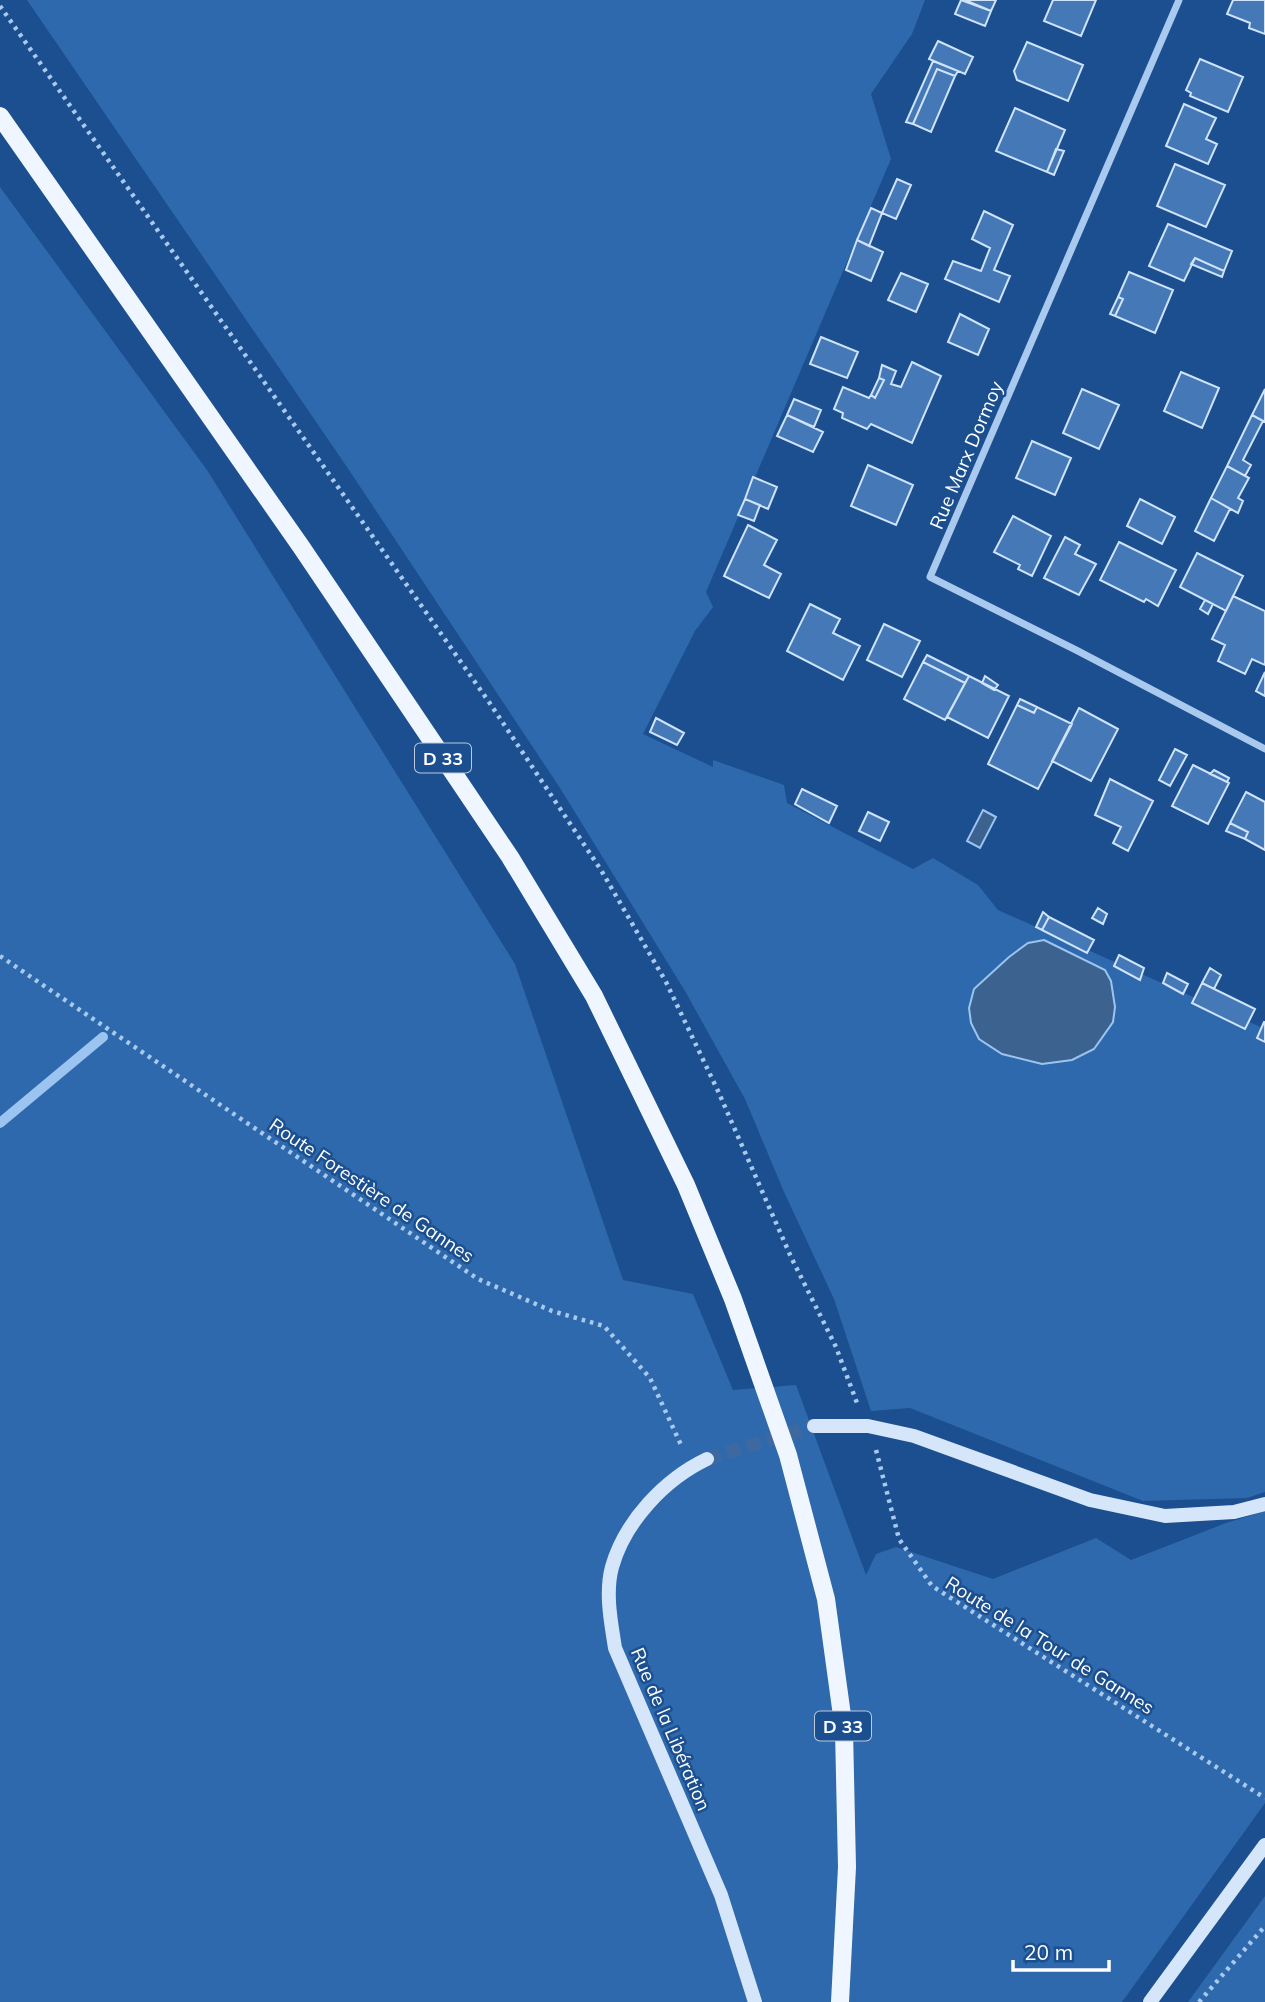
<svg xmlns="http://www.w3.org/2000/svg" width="1265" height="2002" viewBox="0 0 1265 2002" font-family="Mulish,sans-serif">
<rect width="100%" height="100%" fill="#1b4f8f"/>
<path fill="#2e69ad" d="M27,0H925L912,34L871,94L891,159L706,592L713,607L695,631L643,734L713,767V760L784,785L787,803L913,869L933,858L978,885L998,910L1265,1029V1492L1247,1498L1143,1501L910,1408L871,1411L834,1299L784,1192L745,1099L685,991L560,788L349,470Z
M0,187L207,470L515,964L623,1280L693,1294L733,1390L796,1385L866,1575L876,1554L896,1547L993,1579L1096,1538L1131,1560L1226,1523L1265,1511V1803L1122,2002H0Z
M1265,1896V2002H1188Z"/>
<path fill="#3c6290" stroke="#9cc4f0" stroke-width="2" d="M983,810L996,817L980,848L967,841Z
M1044,940L1105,970L1111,981L1115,1007L1113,1022L1094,1049L1072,1060L1042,1064L1002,1054L979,1039L971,1023L969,1008L974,989L1009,957L1028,943Z"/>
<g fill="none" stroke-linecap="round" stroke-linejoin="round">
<path stroke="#9cc4f0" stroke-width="10" d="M0,1123L103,1037"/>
</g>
<path fill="#4478b7" stroke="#cfe3fa" stroke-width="2" d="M961,0L991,11L985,26L955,14Z
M965,0H996L991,11Z
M1053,0H1096L1081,36L1044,21Z
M1233,0H1265V34L1249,28L1250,23L1227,14Z
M938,41L973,57L965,74L929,59Z
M1027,42L1083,65L1068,101L1017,80L1014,71Z
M1200,59L1243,77L1228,112L1190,96L1191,93L1186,90Z
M933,61L958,71L955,76L937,69L913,124L906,122Z
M937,69L955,76L931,132L913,124Z
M1184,104L1216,118L1206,139L1217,144L1208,164L1166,146Z
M1015,108L1065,130L1047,172L996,151Z
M1056,149L1064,151L1054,175L1047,172Z
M1175,164L1225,185L1206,227L1157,206Z
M897,179L911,185L896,219L882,213Z
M871,208L882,213L869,246L857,240Z
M984,211L1013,225L994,270L1010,276L999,302L945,279L953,261L981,271L990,248L972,239Z
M1168,224L1232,251L1224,271L1195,258L1184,281L1149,266Z
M857,240L883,252L871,281L846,270Z
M1195,258L1224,271L1222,277L1191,264Z
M1129,272L1173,290L1155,333L1115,316L1123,299L1118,297Z
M901,273L928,284L916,312L888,300Z
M1118,297L1123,299L1115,316L1110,314Z
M960,314L989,329L978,355L948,342Z
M821,337L858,352L847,378L810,364Z
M912,362L941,376L912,443L871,424L867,429L842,418L843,413L834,409L843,387L869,398L871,395L875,398L884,380L879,378L882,365L896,371L891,384L901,387Z
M1181,372L1219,388L1202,428L1164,411Z
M879,378L884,380L875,398L871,395Z
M1082,389L1119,405L1099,449L1063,433Z
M1265,389V422L1252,415Z
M794,399L821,410L814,427L787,415Z
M787,415L823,432L813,452L777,436Z
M1252,415L1263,421L1243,460L1251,465L1245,476L1227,466Z
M1032,441L1071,458L1055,495L1016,478Z
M868,465L913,485L896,525L851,506Z
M1227,466L1249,478L1238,498L1243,501L1238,513L1211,498Z
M753,477L777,487L768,509L745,499Z
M1211,498L1230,509L1214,541L1195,531Z
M745,499L760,505L754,521L738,515Z
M1140,499L1175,517L1162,544L1127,526Z
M1013,516L1051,536L1032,576L1018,569L1020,565L994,552Z
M748,525L777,540L764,565L781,574L769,598L724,576Z
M1065,537L1080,545L1075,554L1096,564L1079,595L1044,578Z
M1119,542L1176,570L1158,606L1146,599L1144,602L1100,580Z
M1197,553L1243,576L1226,611L1180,587Z
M1233,596L1265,611V665L1252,659L1245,674L1218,661L1225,645L1212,639Z
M1205,600L1213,604L1208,614L1200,609Z
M810,604L840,619L833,633L860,646L843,680L787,651Z
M884,624L920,641L902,677L867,660Z
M927,655L969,676L965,683L923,662Z
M923,662L965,683L945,720L904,699Z
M1265,672V696L1256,691Z
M969,676L1009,696L988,738L947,717Z
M985,676L998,685L994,690L982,683Z
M1020,699L1037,707L1034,713L1017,705Z
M1017,705L1034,713L1037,707L1072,724L1038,789L988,764Z
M1079,708L1118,729L1091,781L1052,761Z
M656,718L684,733L677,745L650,732Z
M1175,749L1187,755L1170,786L1159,780Z
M1193,765L1229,783L1208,824L1172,806Z
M1214,770L1229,778L1227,782L1210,774Z
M1110,779L1153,801L1128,851L1113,843L1121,827L1095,815Z
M802,789L837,806L829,823L795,804Z
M1246,792L1265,802V850L1245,839L1248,832L1230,823Z
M868,812L889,822L880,841L859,831Z
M1230,823L1248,832L1245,839L1226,831Z
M1098,908L1107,914L1103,924L1092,918Z
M1043,912L1049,917L1042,930L1036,927Z
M1049,917L1094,940L1087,953L1042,930Z
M1119,955L1144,968L1140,980L1114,966Z
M1210,968L1221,975L1214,989L1202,983Z
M1167,973L1188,984L1183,994L1163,983Z
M1202,983L1255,1009L1245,1029L1192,1003Z
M1264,1022H1265V1042L1257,1038Z"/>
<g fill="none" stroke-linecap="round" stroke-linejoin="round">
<path stroke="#3d69a0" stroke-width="14" stroke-dasharray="14 7" stroke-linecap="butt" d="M707,1459L814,1426"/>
<path stroke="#a9c9ee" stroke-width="4.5" stroke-dasharray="3.5 5" stroke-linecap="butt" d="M0,6L489,702L601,870L666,982L718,1091L791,1257L836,1347L857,1403
M0,956L478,1279L552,1311L604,1326L650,1378L682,1447
M876,1450L899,1539L932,1586L1265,1798
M1199,2002L1265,1926"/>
<path stroke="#a9c9ee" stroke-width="7" d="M1179,0L930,577L1076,650L1265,749"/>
<path stroke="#d6e6fa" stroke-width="14" d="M814,1426H868L914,1436L1090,1500L1165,1516L1234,1512L1265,1504
M707,1459C665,1479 625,1521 612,1567C605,1593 611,1622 615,1648L721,1895L755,2002
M1150,2002L1265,1845"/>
<path stroke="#f0f6ff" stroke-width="18" d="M0,116L302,548L510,857L594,996L686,1185L733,1299L788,1455L826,1599L844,1730L847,1867L840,2002"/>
</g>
<g text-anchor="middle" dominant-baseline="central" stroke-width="5" stroke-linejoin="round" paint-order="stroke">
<g fill="#1b4f8f" stroke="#bbcadd" stroke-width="2">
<rect x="415" y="743.5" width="56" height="29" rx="5"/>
<rect x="815" y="1711.5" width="56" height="29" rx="5"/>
</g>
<g font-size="18" font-weight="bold" fill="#fff">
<text x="443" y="758">D 33</text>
<text x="843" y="1726">D 33</text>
</g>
<g font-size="19" fill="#fff" stroke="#1b4f8f">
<text transform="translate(966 455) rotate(-67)">Rue Marx Dormoy</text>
<text transform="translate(372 1190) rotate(34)">Route Forestière de Gannes</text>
<text transform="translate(1050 1645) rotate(32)">Route de la Tour de Gannes</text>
<text transform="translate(671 1729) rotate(67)">Rue de la Libération</text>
</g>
</g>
<path d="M1013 1960v10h96v-10" fill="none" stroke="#ffffff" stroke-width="3.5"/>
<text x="1024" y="1960" font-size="21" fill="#ffffff" stroke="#1b4f8f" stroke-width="5" paint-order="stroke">20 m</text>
</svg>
